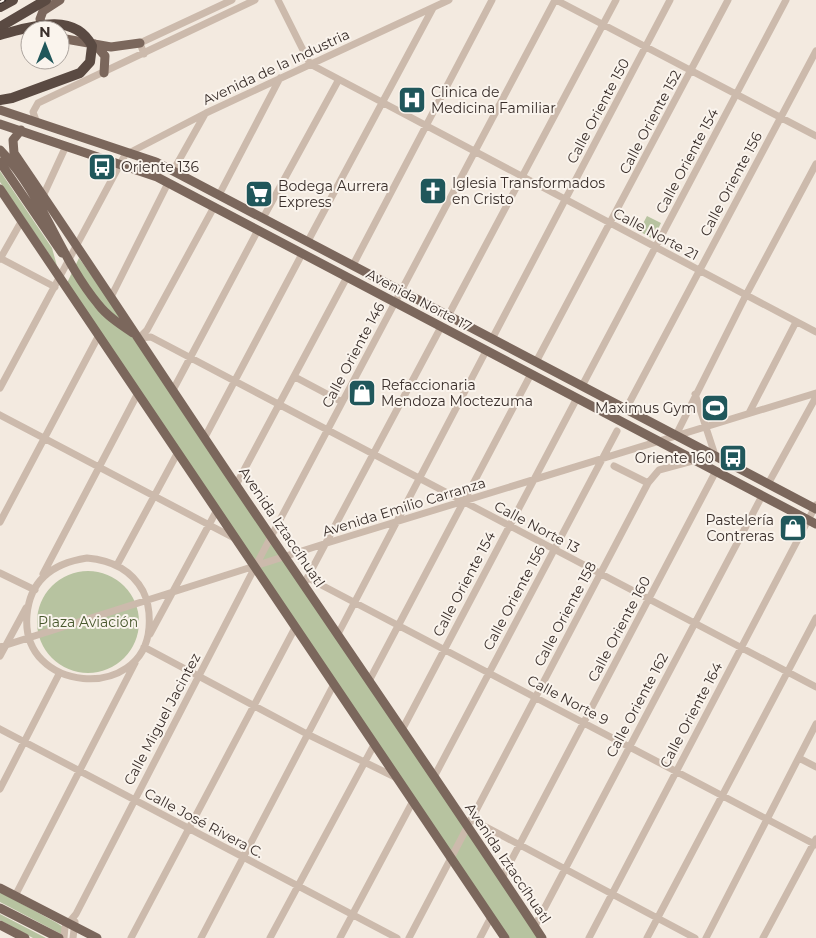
<svg xmlns="http://www.w3.org/2000/svg" width="816" height="938" viewBox="0 0 816 938" font-family="Montserrat,sans-serif">
<rect width="100%" height="100%" fill="#f3eae0"/>
<path fill="#b7c3a0" d="M0,171L52,248L57,266L0,182Z
M647,216L661,223L653,239L639,231Z
M79,258L143,348L540,938H508L67,283Z
M37 622a51 51 0 1 1 102 0a51 51 0 1 1-102 0Z
M0,892L57,923L63,927L61,934L0,902Z
M0,914L46,938H33L0,920Z"/>
<g fill="none" stroke-linecap="round" stroke-linejoin="round">
<path stroke="#ccbaac" stroke-width="7" d="M278,0L310,64L816,332
M556,0L816,136
M144,54L140,43L232,0
M37,123L33,112L38,103L255,0
M173,171L205,114
M219,195L280,78
M43,196L66,146
M263,218L338,81
M308,241L433,8
M0,258L55,287
M0,259L21,222
M353,265L492,0
M111,297L168,183
M448,316L616,0
M140,337L147,330L214,207
M139,338L151,337L816,687
M492,339L670,0
M536,362L728,0
M295,377L342,402
M582,386L786,0
M0,388L125,155L206,113L449,0
M173,390L258,230
M695,394L715,455
M626,409L816,51
M749,413L796,322
M0,415L234,538
M676,435L746,295L816,164
M205,437L302,254
M614,466L648,483
M768,484L816,397
M236,485L347,277
M0,522L99,335
M87,558C110,560 131,569 143,591C149,603 150,615 149,628C143,702 20,693 27,615C30,579 54,563 87,558Z
M117,565L178,452
M0,573L35,590
M43,574L138,393
M308,578L816,845
M305,582L441,327
M150,634L217,510
M338,634L486,351
M0,647L327,543L816,393
M144,647L307,734L397,778
M0,656L26,608
M369,681L531,374
M0,729L397,938
M402,730L577,398
M799,758L816,767
M434,777L617,431
M0,789L59,674
M471,819L695,938
M502,878L716,471
M15,896L135,663
M535,926L762,496
M64,938L65,927L76,914L255,567L555,0
M73,938L75,922
M131,938L296,626
M201,938L334,684
M270,938L375,743
M340,938L413,801
M409,938L648,483L659,470L696,460
M480,938L491,917
M589,938L816,505
M647,938L816,618
M706,938L816,724
M763,938L816,839"/>
<path stroke="#7b675c" stroke-width="9" d="M43,30L40,19L43,11L60,0
M60,38L111,47L140,43
M95,44L105,56L104,73
M0,110L156,162L816,509
M0,124L157,177L816,524
M21,130L13,140L14,153C89,263 162,375 236,485C338,636 442,786 542,938
M0,150C43,194 59,257 98,304C107,316 121,325 133,333
M0,162L62,253
M0,189L505,938
M0,888L97,938
M0,908L59,938
M0,925L25,938"/>
<path stroke="#5a4a42" stroke-width="10" d="M0,7L13,0
M0,27L46,0"/>
<g stroke="#3a2f2b" stroke-width="4">
<path id="rail" d="M0,2L4,0"/>
</g>
<use href="#rail" stroke="#faf4ed" stroke-width="2" stroke-dasharray="5.5" stroke-linecap="butt"/>
<path stroke="#5a4a42" stroke-width="10" d="M0,35C30,27 74,11 92,46L90,62L80,73L12,98L0,100"/>
</g>
<defs>
<g id="hospital-square" transform="scale(1.4375)"><rect x="-9" y="-9" width="18" height="18" rx="4" fill="#20575b" stroke="#faf4ed"/><path d="M-5-5h3v3.5h4V-5h3V5h-3V1.5h-4V5h-3Z" fill="#fff"/></g>
<g id="bus-square" transform="scale(1.4375)"><rect x="-9" y="-9" width="18" height="18" rx="4" fill="#20575b" stroke="#faf4ed"/><path d="M-5-6H5V4H4V6H2V4H-2V6H-4V4H-5ZM-3.5-4V0h7V-4ZM-3.5 1.2v1.5H-2V1.2ZM2 1.2v1.5H3.5V1.2Z" fill="#fff"/></g>
<g id="church-square" transform="scale(1.4375)"><rect x="-9" y="-9" width="18" height="18" rx="4" fill="#20575b" stroke="#faf4ed"/><path d="M-1.2-6h2.4v3.5h3.3v2.4h-3.3V6h-2.4V-.1h-3.3v-2.4h3.3Z" fill="#fff"/></g>
<g id="supermarket-square" transform="scale(1.4375)"><rect x="-9" y="-9" width="18" height="18" rx="4" fill="#20575b" stroke="#faf4ed"/><path d="M-6-5.5h2.5l.6 2H6L4.5 2H-2.5L-4.4-4H-6ZM-1.5 3.2a1.3 1.3 0 1 0 .1 0ZM3 3.2a1.3 1.3 0 1 0 .1 0Z" fill="#fff"/></g>
<g id="shop-square" transform="scale(1.4375)"><rect x="-9" y="-9" width="18" height="18" rx="4" fill="#20575b" stroke="#faf4ed"/><path d="M-5-2.5h2.3a2.7 3.5 0 0 1 5.4 0H5L5.5 6h-11ZM-1.5-2.5h3a1.5 2.3 0 0 0-3 0Z" fill="#fff"/></g>
<g id="stadium-square" transform="scale(1.4375)"><rect x="-9" y="-9" width="18" height="18" rx="4" fill="#20575b" stroke="#faf4ed"/><path d="M0-5a6.5 5 0 1 0 0 10a6.5 5 0 1 0 0-10ZM-3.5-1.8h7v3.6h-7Z" fill="#fff"/></g>
</defs>
<g fill-rule="evenodd">
<use href="#hospital-square" x="412" y="100"/>
<use href="#bus-square" x="102" y="167"/>
<use href="#church-square" x="433" y="191"/>
<use href="#supermarket-square" x="259" y="194"/>
<use href="#shop-square" x="362" y="393"/>
<use href="#stadium-square" x="715" y="408"/>
<use href="#bus-square" x="733" y="458"/>
<use href="#shop-square" x="793" y="528"/>
</g>
<g text-anchor="middle" dominant-baseline="central" stroke-width="4" stroke-linejoin="round" paint-order="stroke">
<g font-size="14" fill="#3a2f2b" stroke="#faf4ed">
<text transform="translate(276 67) rotate(-25)">Avenida de la Industria</text>
<text transform="translate(598 111) rotate(-62)">Calle Oriente 150</text>
<text transform="translate(650 122) rotate(-62)">Calle Oriente 152</text>
<text transform="translate(687 161) rotate(-62)">Calle Oriente 154</text>
<text transform="translate(731 184) rotate(-62)">Calle Oriente 156</text>
<text transform="translate(656 234) rotate(28)">Calle Norte 21</text>
<text transform="translate(419 300) rotate(28)">Avenida Norte 17</text>
<text transform="translate(353 355) rotate(-62)">Calle Oriente 146</text>
<text transform="translate(404 507) rotate(-17)">Avenida Emilio Carranza</text>
<text transform="translate(282 527) rotate(56)">Avenida Iztaccíhuatl</text>
<text transform="translate(537 527) rotate(28)">Calle Norte 13</text>
<text transform="translate(464 584) rotate(-62)">Calle Oriente 154</text>
<text transform="translate(514 598) rotate(-62)">Calle Oriente 156</text>
<text transform="translate(565 614) rotate(-62)">Calle Oriente 158</text>
<text transform="translate(619 629) rotate(-62)">Calle Oriente 160</text>
<text transform="translate(568 700) rotate(28)">Calle Norte 9</text>
<text transform="translate(637 705) rotate(-62)">Calle Oriente 162</text>
<text transform="translate(691 715) rotate(-62)">Calle Oriente 164</text>
<text transform="translate(162 719) rotate(-62)">Calle Miguel Jacintez</text>
<text transform="translate(204 823) rotate(28)">Calle José Rivera C.</text>
<text transform="translate(508 863) rotate(56)">Avenida Iztaccíhuatl</text>
</g>
<g font-size="14" fill="#3a2f2b" stroke="#faf4ed" text-anchor="start">
<text x="431" y="92">Clinica de<tspan x="431" dy="16">Medicina Familiar</tspan></text>
<text x="121" y="167">Oriente 136</text>
<text x="452" y="183">Iglesia Transformados<tspan x="452" dy="16">en Cristo</tspan></text>
<text x="278" y="186">Bodega Aurrera<tspan x="278" dy="16">Express</tspan></text>
<text x="381" y="385">Refaccionaria<tspan x="381" dy="16">Mendoza Moctezuma</tspan></text>
<text x="696" y="408" text-anchor="end">Maximus Gym</text>
<text x="714" y="458" text-anchor="end">Oriente 160</text>
<text x="774" y="520" text-anchor="end">Pastelería<tspan x="774" dy="16">Contreras</tspan></text>
</g>
<g font-size="14" fill="#48582e" stroke="#faf4ed">
<text x="88" y="622">Plaza Aviación</text>
</g>
</g>
<g transform="translate(45 45)"><circle r="24" fill="#faf4ed" stroke="#ada59f"/>
<path d="M0-4L9 19L0 12L-9 19Z" fill="#20575b"/>
<text y="-8" font-size="14" font-weight="bold" text-anchor="middle" fill="#3a2f2b">N</text>
</g>
</svg>
